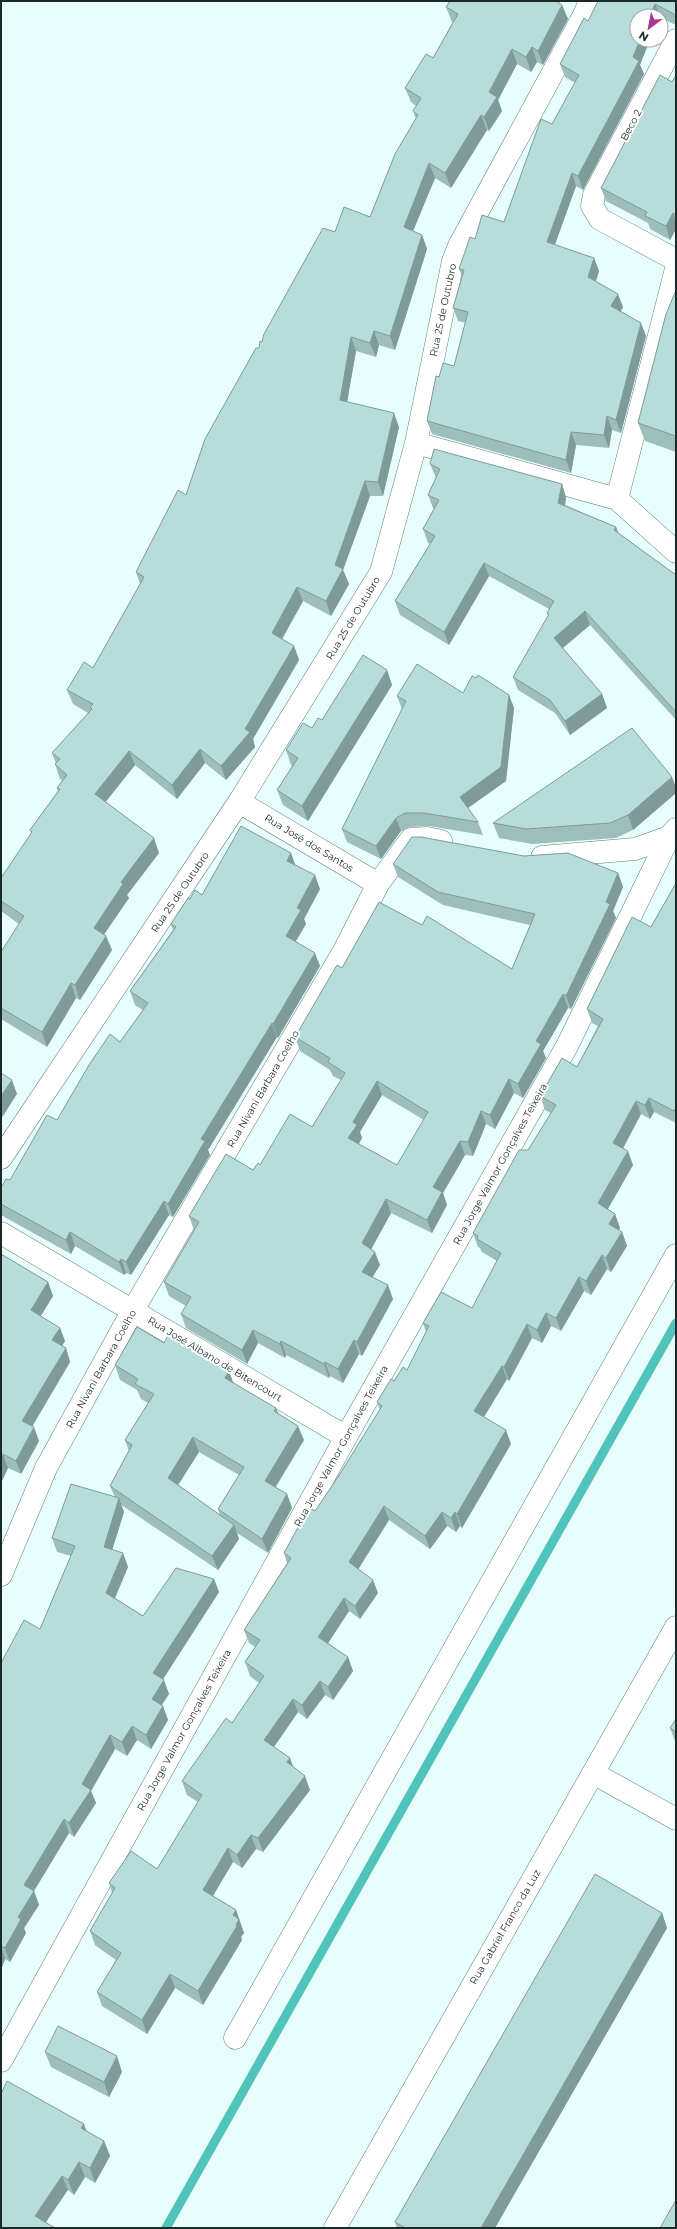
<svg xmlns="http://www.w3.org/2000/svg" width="677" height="2229" viewBox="0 0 677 2229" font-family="Montserrat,sans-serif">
<rect width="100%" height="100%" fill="#e7fefc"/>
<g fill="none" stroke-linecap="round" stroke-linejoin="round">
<path stroke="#50c3bb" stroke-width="9" d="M166,2228L676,1323"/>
<g stroke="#5c807d" stroke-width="23">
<path id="street" d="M676,40L594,195L592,206L600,219L676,260
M416,443L617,499L676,552
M617,499L676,269
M239,802L378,884
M542,857L635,849L669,837
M1,1158L239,802L381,572L416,443L453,261L459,246L584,15L590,1
M1,1233L346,1437
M1,1575L46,1468L133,1310L345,949L378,884L411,839L427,838L441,841
M235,2038L676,1255
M1,2061L346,1437L567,1046L669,837L676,829"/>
</g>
<g stroke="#5c807d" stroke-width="23">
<path id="secondary" d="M593,1773L676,1819
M335,2228L676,1627"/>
</g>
<use href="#street" stroke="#fff" stroke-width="22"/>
<use href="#secondary" stroke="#fff" stroke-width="22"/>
</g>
<path fill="#9dbebb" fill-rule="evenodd" d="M598,1H676V25L661,18V16H637L640,65L644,74L583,190L576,186L555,245L594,258L599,271L596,281L623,307L621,311L646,336L621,433L612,430L609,448L576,445L571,473L432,434L427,421L439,377L454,366L466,323L458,321L453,308L462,276L459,269L475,239L504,222L575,83L565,77L560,64L588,21Z
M562,5L568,19L543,65L537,62L531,72L517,64L498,100L502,111L489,131L487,130L451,188L435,178L413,231L422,235L427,249L395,350L379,345L376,357L356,351L347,402L399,427L383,496H370L343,570L349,584L331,616L303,601L282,639L294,646L299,660L253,739L255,747L226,780L205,763L177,799L135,765L105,802L159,853L127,895L129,898L104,934L106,936L112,950L80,1000L76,998L47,1047L1,1019V952L19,924L1,911V878L31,834L30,830L58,791L57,788L62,780L60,779L55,764L56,763L52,753L88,713L73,704L67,690L93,668L140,584L136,572L186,495L262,342L335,232L370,217L416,119L413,111L416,106L411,102L405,88L433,58L453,22H452L446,7Z
M676,75V229L670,240L650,229L648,223L606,201L601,188L672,82Z
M676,290V452L645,441L638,423Z
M430,464L562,484L566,498L565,505L616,527L618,533L676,575V720L590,625L563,648L602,694L607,708L570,735L555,713L518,690L513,677L548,616L547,613L549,609L489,576L449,645L400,615L395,601L430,544L428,543L423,529L434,509L433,508L428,495L436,478Z
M387,670L392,685L308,821L283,805L277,790L292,766L291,765L286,750L312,728Z
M476,678L509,695L514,708L506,781L468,808L478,822L483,835L429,826L410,827L401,831L381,859L347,842L342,829L402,709L397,696L463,693Z
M676,787V793L633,830L616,838L532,844L499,838L493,823Z
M291,853L295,865L320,889L304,919L306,924L296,941L320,966L278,1038L277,1037L208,1150L210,1155L173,1217L169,1215L131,1275L126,1273L124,1275L75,1246L71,1254L1,1215V1188L10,1180L57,1120L120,1042L143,1010L135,1005L130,991L173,930L171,924L190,899L202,895Z
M393,864L618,873L623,887L613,911L616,918L571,1009L568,1008L543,1051L546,1058L523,1098L514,1093L495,1129L486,1124L473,1156L465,1155L443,1193L447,1205L432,1233L391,1213L371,1249L380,1265L373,1277L393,1299L362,1356L359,1354L343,1383L330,1376L329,1378L286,1355L285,1358L258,1343L247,1364L186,1328L181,1314L186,1306L169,1296L164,1282L194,1230L189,1216L312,1127L341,1080L333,1076L330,1070L300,1051L295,1037L342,968L422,925L512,969L530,925L443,905L398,877ZM382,1095L424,1120L397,1165L359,1144L362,1138L360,1132Z
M676,883V1123L654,1112L650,1119L641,1114L623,1149L633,1165L608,1209L615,1214L620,1228L619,1230L622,1232L627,1246L611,1272L607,1269L591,1295L584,1291L561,1331L551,1326L542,1343L532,1338L509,1381L507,1379L484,1417L511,1444L462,1528L460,1526L456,1532L447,1526L430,1549L389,1520L358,1569L378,1593L360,1619L349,1611L328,1643L348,1657L353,1671L333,1700L325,1695L307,1719L298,1712L274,1747L290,1758L293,1767L310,1790L263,1852L256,1849L242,1868L233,1862L213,1896L236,1910L244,1933L241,1937L242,1940L203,2005L175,1988L147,2034L102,2006L97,1992L116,1960L95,1945L90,1931L112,1893L109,1883L157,1869L198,1802L187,1795L182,1781L232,1723L259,1683L250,1676L245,1662L255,1647L249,1643L244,1630L287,1563L284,1553L315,1511L338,1477L380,1410L377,1402L394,1381L407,1370L426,1332L423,1323L472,1308L497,1261L482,1252L480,1248L478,1247L473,1233L528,1150L551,1113L545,1110L540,1096L577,1067L598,1026L592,1023L587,1009L651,927Z
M1,1254L48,1282L53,1296L40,1316L60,1328L65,1341L62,1346L66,1348L70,1362L32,1427L39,1441L21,1474L8,1468L1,1483Z
M164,1343L229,1371L233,1382L279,1414L304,1440L276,1487L287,1494L292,1508L268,1553L237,1533L239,1539L218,1570L120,1504L124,1512L112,1550L123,1553L128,1567L115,1598L143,1616L214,1579L219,1592L163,1679L169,1694L162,1705L168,1720L151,1749L137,1740L127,1756L115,1749L91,1791L96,1803L74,1837L69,1833L34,1891L39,1905L24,1928L26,1933L10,1962L5,1959L1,1970V1663L40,1629L71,1556L57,1552L52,1538L115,1497L110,1486L129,1451L125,1440L148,1403L141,1399L137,1390L120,1380L115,1365ZM199,1452L239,1475L218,1509L220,1515L178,1485Z
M676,1719V1744L670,1728Z
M662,1913L667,1928L495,2228H397L395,2222Z
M45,2052L122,2072L109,2097L51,2067Z
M87,2132L104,2141L110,2156L95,2183L85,2177L74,2195L68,2190L1,2228Z"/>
<path fill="#7f9b99" d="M655,4L660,16H650Z
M562,5L568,19L543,65L538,51Z
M640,40H650L640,65L644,74L583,190L578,176L633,57Z
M532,47L537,62L531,72L526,57Z
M512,49L517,64L498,100L502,111L489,131L484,117L489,92Z
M481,115L487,130L451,188L445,173Z
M429,163L435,178L409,241L404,227Z
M572,173L576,186L551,255L547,242Z
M673,213L676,222V229L670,240L666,226Z
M422,235L427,249L395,350L390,336Z
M594,258L599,271L593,290L588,277Z
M618,294L623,307L616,319L611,306Z
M641,323L646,336L621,433L616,420Z
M374,331L379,345L376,357L370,343Z
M351,337L356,351L345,414L340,400Z
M394,413L399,427L383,496L378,482Z
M607,416L612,430L609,448L604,435Z
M571,432L576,445L571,473L566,460Z
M365,481L370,496L343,570L349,584L331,616L326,601L335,565Z
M562,484L566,498L563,516L558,503Z
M616,527L621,540L614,530Z
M484,563L489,576L449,645L444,632Z
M297,587L303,601L277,648L272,633Z
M585,611L590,625L559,651L554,638Z
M294,646L299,660L253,739L255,747L226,780L221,766L245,729Z
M387,670L392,685L308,821L302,806Z
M602,694L607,708L570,735L565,721Z
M509,695L514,708L506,781L465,810L460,797Z
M200,749L205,763L177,799L172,785Z
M129,751L135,765L100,809L95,794Z
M672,777L676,787V793L633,830L628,815Z
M396,818L401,831L381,859L376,846Z
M154,838L159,853L127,895L129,898L99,942L94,928L121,882Z
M291,853L296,867L287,861Z
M618,873L623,887L613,911L616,918L571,1009L566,996Z
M315,875L320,889L304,919L306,924L291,949L286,936L297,908Z
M106,936L112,950L80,1000L75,985Z
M315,953L320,966L278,1038L273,1024Z
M71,983L76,998L47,1047L42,1032Z
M563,994L568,1008L543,1051L546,1058L523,1098L518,1084L536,1041Z
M272,1023L277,1037L208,1150L210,1155L173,1217L168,1204L201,1139Z
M509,1079L514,1093L495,1129L490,1115Z
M12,1080L17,1094L1,1119V1096Z
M377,1081L382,1095L360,1132L362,1138L353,1152L348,1138L353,1122Z
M649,1098L654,1112L650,1119L645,1105Z
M636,1101L641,1114L618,1157L613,1143Z
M676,1108V1117L674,1111Z
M481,1111L486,1124L473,1156L468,1142Z
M460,1141L465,1155L443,1193L447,1205L432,1233L427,1220L433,1187Z
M628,1151L633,1165L603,1217L598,1203Z
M386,1199L391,1213L367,1257L362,1243Z
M164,1201L169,1215L131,1275L126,1262Z
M615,1214L620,1228L614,1238L609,1224Z
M70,1232L75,1246L71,1254L66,1240Z
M622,1232L627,1246L611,1272L606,1258Z
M375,1252L380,1265L367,1285L362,1272Z
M602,1255L607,1269L591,1295L586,1281Z
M121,1259L126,1273L124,1275L119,1262Z
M579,1277L584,1291L561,1331L556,1318Z
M48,1282L53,1296L36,1324L31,1310Z
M388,1285L393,1299L362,1356L357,1342Z
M546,1313L551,1326L542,1343L537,1330Z
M527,1324L532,1338L509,1381L504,1367Z
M60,1328L65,1341L57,1354L52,1340Z
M253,1330L258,1343L247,1364L242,1350Z
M354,1340L359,1354L343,1383L338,1369Z
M281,1341L286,1355L285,1358L280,1344Z
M66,1348L70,1362L27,1435L22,1421Z
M325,1362L330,1376L329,1378L324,1364Z
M502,1366L507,1379L479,1425L474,1411Z
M229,1371L234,1385L225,1378Z
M276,1408L282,1422L274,1411Z
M298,1426L304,1440L270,1495L265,1481Z
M34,1427L39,1441L21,1474L16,1461Z
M506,1430L511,1444L462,1528L457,1514Z
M193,1437L199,1452L173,1493L168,1478Z
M3,1454L8,1468L1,1483V1459Z
M287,1494L292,1508L268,1553L262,1539Z
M119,1498L124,1512L109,1560L104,1547Z
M384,1506L389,1520L354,1576L349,1562Z
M442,1512L447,1526L430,1549L425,1536Z
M455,1512L460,1526L456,1532L451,1518Z
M234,1525L239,1539L218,1570L212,1556Z
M123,1553L128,1567L111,1607L106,1593Z
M214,1579L219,1592L158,1687L153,1673Z
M373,1580L378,1593L360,1619L355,1606Z
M344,1598L349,1611L323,1651L318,1637Z
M348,1657L353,1671L333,1700L328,1687Z
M164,1680L169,1694L157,1712L152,1699Z
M320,1681L325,1695L307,1719L302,1705Z
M293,1699L298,1712L269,1754L264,1740Z
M163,1706L168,1720L151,1749L146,1735Z
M132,1726L137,1740L127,1756L122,1742Z
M110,1735L115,1749L91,1791L96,1803L74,1837L69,1823L82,1784Z
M290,1758L295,1772L287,1762Z
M305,1776L310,1790L263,1852L258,1838Z
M64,1819L69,1833L29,1899L24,1885Z
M251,1835L256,1849L242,1868L237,1855Z
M228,1848L233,1862L208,1904L203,1890Z
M34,1891L39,1905L24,1928L26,1933L10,1962L5,1948L18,1917Z
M236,1910L244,1933L241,1937L242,1940L203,2005L198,1991L233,1915Z
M662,1913L667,1928L495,2228H481Z
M1,1947L5,1959L1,1970Z
M170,1974L175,1988L147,2034L142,2020Z
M117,2056L122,2072L109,2097L104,2082Z
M84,2124L89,2138L81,2128Z
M104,2141L110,2156L95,2183L90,2168Z
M79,2162L85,2177L74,2195L68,2180Z
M62,2176L68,2190L42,2228L35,2216Z"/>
<path fill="#b6ddda" stroke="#7f9b99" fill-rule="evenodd" d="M450,1H556L562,5L538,51L532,47L526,57L512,49L489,92L497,97L484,117L481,115L445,173L429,163L404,227L422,235L390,336L374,331L370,343L351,337L340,400L394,413L378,482L365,481L335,565L343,569L326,601L297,587L272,633L294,646L245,729L250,732L221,766L200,749L172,785L129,751L95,794L154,838L121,882L123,884L94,928L106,936L75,985L71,983L42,1032L1,1008V952L24,916L1,901V878L32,832L30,830L60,789L57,788L67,775L55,764L60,759L52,753L92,709L90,707L93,704L67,690L84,662L93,668L144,577L136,572L178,490L186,495L205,439L256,348H259L260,341L262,342L264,334L323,228L335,232L344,207L370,217L395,154L418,115L413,111L421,98L405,88L426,54L433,58L458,14L446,7Z
M598,1H676V15L655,4L650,16H637V40H640L633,57L639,61L578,176L572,173L547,242L594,258L588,277L618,294L611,306L641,323L616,420L607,416L604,435L571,432L566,460L427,421L436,376L439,377L443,363L454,366L468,312L453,308L464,270L459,269L470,237L475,239L482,215L504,222L541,119L552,124L579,75L560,64L584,18L588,21Z
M660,75L672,82L676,75V215L673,213L666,226L645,216L647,212L601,188Z
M676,290V436L638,423L666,314Z
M434,449L562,484L558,503L616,527L614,530L676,575V712L585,611L554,638L602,694L565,721L550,700L513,677L549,614L547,613L554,601L484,563L444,632L395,601L435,536L423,529L439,500L428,495L440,469L430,464Z
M363,655L387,670L302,806L277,790L298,758L286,750L303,723L312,728L318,718L322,720Z
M417,664L463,693L472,676L476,678L478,675L509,695L501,767L460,797L478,822L424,813H405L396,818L376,846L342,829L406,701L397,696Z
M632,728L672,777L628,815L610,823L526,829L493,823Z
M241,826L291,853L287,861L315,875L297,908L301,910L286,936L315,953L273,1024L272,1023L201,1139L205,1141L168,1204L164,1201L126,1262L121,1259L119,1262L70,1232L66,1240L1,1204V1188L6,1179L10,1180L47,1115L57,1120L89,1065L110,1034L120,1042L148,1003L130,991L176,927L171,924L188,898L190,899L195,890L202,895Z
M412,837H421L524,856L568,853L618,873L606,902L610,904L566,996L563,994L536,1041L541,1044L518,1084L509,1079L490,1115L481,1111L468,1142L460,1141L433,1187L442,1192L427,1220L386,1199L362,1243L375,1252L362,1272L388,1285L357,1342L354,1340L338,1369L325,1362L324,1364L281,1341L280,1344L253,1330L242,1350L181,1314L191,1297L164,1282L199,1222L189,1216L226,1154L253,1170L258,1163L260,1165L290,1114L312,1127L345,1073L328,1062L330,1058L295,1037L337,965L342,968L379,902L422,925L427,916L512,969L535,914L438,892L393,864ZM377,1081L428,1112L397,1165L348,1138L357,1125L353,1122Z
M676,883V1108L674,1111L649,1098L645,1105L636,1101L613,1143L628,1151L598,1203L615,1214L609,1224L622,1232L606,1258L602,1255L586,1281L579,1277L556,1318L546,1313L537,1330L527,1324L504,1367L502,1366L474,1411L506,1430L457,1514L455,1512L451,1518L442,1512L425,1536L384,1506L349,1562L373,1580L355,1606L344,1598L318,1637L348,1657L328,1687L320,1681L302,1705L293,1699L264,1740L290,1758L287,1762L305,1776L258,1838L251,1835L237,1855L228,1848L203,1890L236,1910L233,1915L239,1919L236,1925L237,1926L198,1991L170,1974L142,2020L97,1992L121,1953L90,1931L115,1888L109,1883L131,1851L157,1869L202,1795L182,1781L226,1718L232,1723L264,1676L245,1662L260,1640L244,1630L291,1558L284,1553L309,1507L315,1511L338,1477L382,1406L377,1402L391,1379L394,1381L403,1367L407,1370L429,1326L423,1323L441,1292L472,1308L501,1253L477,1239L478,1236L473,1233L519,1150H528L556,1105L540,1096L562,1058L577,1067L603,1019L587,1009L632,917L651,927Z
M1,1073L12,1080L1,1096Z
M1,1254L48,1282L31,1310L60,1328L52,1340L66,1348L22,1421L34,1427L16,1461L3,1454L1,1459Z
M137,1327L164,1343L168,1335L229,1371L225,1378L276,1408L274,1411L298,1426L265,1481L287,1494L262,1539L218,1509L244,1467L193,1437L168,1478L234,1525L212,1556L110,1486L132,1445L125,1440L154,1394L135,1384L138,1379L115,1365Z
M71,1484L119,1498L104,1547L123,1553L106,1593L143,1616L176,1568L214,1579L153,1673L164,1680L152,1699L163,1706L146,1735L132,1726L122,1742L110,1735L82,1784L91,1790L69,1823L64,1819L24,1885L34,1891L18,1917L21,1919L5,1948L1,1946V1663L24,1620L40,1629L75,1546L52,1538Z
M676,1719V1732L670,1728Z
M595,1874L662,1913L481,2228H405L395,2222Z
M58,2026L117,2056L104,2082L45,2052Z
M7,2081L84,2124L81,2128L104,2141L90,2168L79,2162L68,2180L62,2176L35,2216L55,2228H1V2094Z
M676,2200V2228H660Z"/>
<g text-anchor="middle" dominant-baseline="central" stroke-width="4" stroke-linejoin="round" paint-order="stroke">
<g font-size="10" fill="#1b2a29" stroke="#fff">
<text transform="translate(631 125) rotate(-62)">Beco 2</text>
<text transform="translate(443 310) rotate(-78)">Rua 25 de Outubro</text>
<text transform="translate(353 618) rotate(-59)">Rua 25 de Outubro</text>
<text transform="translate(309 843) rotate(31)">Rua José dos Santos</text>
<text transform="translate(180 892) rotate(-56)">Rua 25 de Outubro</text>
<text transform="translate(263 1089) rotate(-60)">Rua Nivani Barbara Coelho</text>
<text transform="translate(500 1164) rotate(-61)">Rua Jorge Valmor Gonçalves Teixeira</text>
<text transform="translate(215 1359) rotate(31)">Rua José Albano de Bitencourt</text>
<text transform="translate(101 1369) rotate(-61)">Rua Nivani Barbara Coelho</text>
<text transform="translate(341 1446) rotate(-61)">Rua Jorge Valmor Gonçalves Teixeira</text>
<text transform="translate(184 1730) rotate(-61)">Rua Jorge Valmor Gonçalves Teixeira</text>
<text transform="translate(505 1927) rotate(-60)">Rua Gabriel Franco da Luz</text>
</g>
</g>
<rect width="677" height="2229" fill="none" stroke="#1b2a29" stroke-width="4"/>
<g transform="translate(649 28) rotate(212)"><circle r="19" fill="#ffffff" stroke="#a4aaa9"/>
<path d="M0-3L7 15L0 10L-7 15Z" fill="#ab368f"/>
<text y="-6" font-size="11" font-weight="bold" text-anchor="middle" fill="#1b2a29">N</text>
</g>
</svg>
